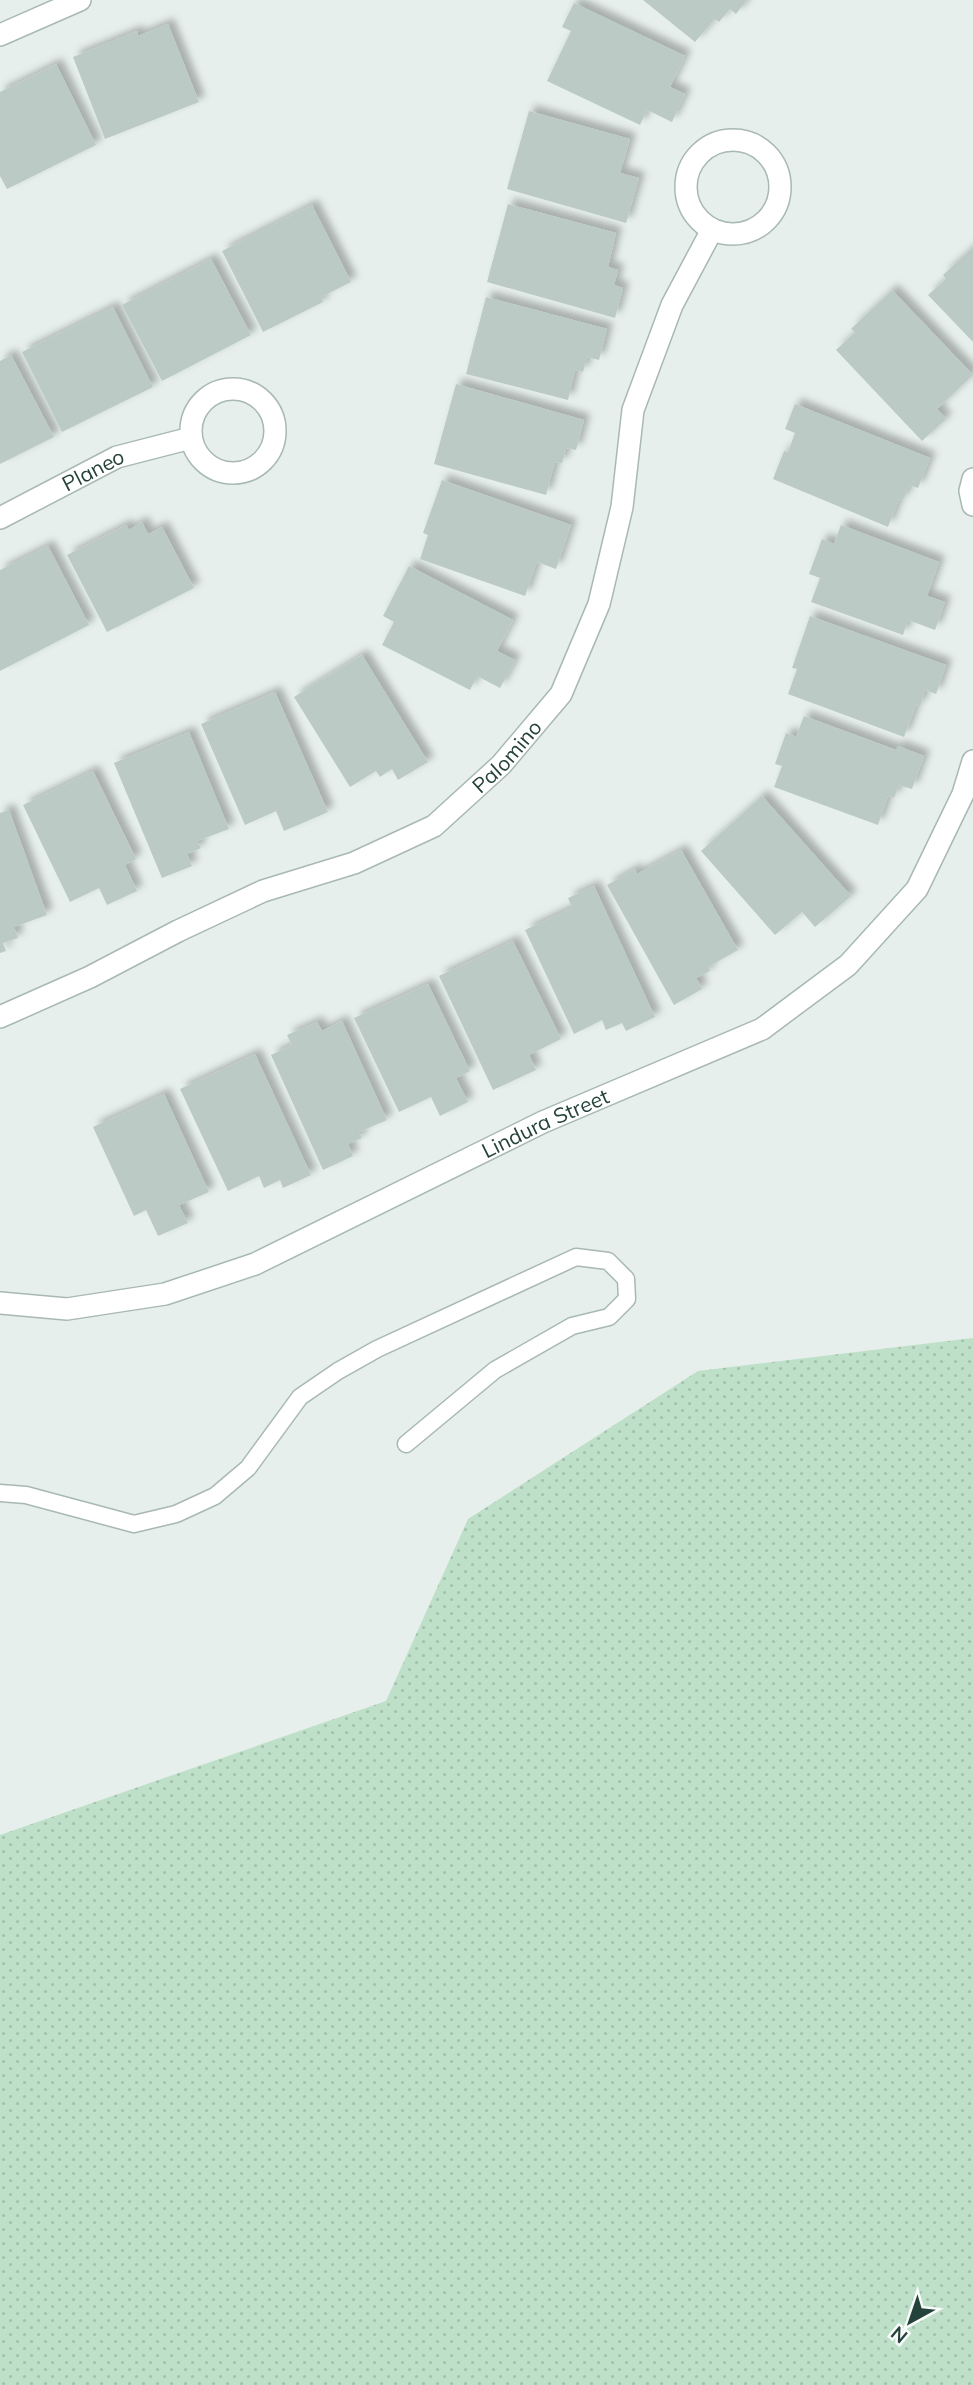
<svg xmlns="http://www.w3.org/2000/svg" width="973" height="2385" viewBox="0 0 973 2385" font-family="Mulish,sans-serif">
<defs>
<pattern id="grass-dots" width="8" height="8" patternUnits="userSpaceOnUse" patternTransform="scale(1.75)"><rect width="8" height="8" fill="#bfe0c8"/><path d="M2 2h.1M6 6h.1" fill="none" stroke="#a4c1ad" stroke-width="1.8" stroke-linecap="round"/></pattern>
<filter id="shadow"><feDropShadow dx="6" dy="-6" stdDeviation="3.5" flood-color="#0004"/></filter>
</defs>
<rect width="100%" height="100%" fill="#e6efeb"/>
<path fill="url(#grass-dots)" d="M973,1338V2385H0V1835L386,1701L468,1519L698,1371Z"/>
<path fill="#bbcac4" filter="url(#shadow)" d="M643,0H747L736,14L730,9L719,22L715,19L695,42Z
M574,3L685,56L670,87L685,94L672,122L647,110L640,125L547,81L571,31L562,27Z
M168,24L199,102L105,139L73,57L137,31L138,36Z
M56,64L96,145L7,189L0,176V92Z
M529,111L630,139L620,173L639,178L626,223L507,189Z
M508,204L616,233L608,267L618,270L614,285L623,288L615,318L487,282Z
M312,205L351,282L321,297L323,302L263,332L222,251Z
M973,247V342L928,295L946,279L943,275Z
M211,259L251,335L162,381L122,305Z
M892,290L973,375L937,409L946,419L922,441L836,350L855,332L851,329Z
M486,297L607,329L599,360L587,357L583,372L575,370L568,400L466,374Z
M113,307L153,387L62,432L22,352Z
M11,355L54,437L0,464V361Z
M456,384L584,420L576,450L566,448L562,463L555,462L546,495L434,464Z
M795,404L930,458L918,488L909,485L903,500L899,499L888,527L773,479L784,451L788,452L795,433L785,429Z
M442,480L571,525L556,569L537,562L525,596L420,559L428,535L423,533Z
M142,522L148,534L162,527L194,588L107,632L67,555L126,525L129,530Z
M841,525L939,562L927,596L945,602L935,630L908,620L903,635L811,602L820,578L809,574L822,539L834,544Z
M48,546L89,625L0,671V570Z
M409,566L513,620L497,651L515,660L500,688L477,676L470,690L382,645L394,622L383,616Z
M810,616L946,665L936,694L925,690L920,706L916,705L904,737L788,694L797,669L792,668Z
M362,655L428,762L398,780L392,769L380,777L376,771L350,787L294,697Z
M275,692L328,812L284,831L276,811L245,825L201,724Z
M804,716L896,750L898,746L924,756L912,789L899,785L894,798L888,796L878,825L774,787L782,766L775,764L786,733L796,737Z
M189,732L229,829L197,841L201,848L187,854L192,866L162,878L114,763Z
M93,771L136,859L125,865L137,891L107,905L99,888L70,902L23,805Z
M762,796L851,896L815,927L802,912L775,935L701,851Z
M9,810L47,915L14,927L18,938L3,943L6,951L0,953V813Z
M681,850L738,950L708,967L710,971L696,978L702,989L674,1005L607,885L635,869L637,874Z
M594,886L655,1017L626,1031L622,1023L606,1030L602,1020L574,1034L525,930L572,908L568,898Z
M513,941L561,1039L529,1055L536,1070L493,1090L439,976Z
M428,984L470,1071L456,1078L468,1102L440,1116L431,1097L399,1112L354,1018Z
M342,1021L387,1120L359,1132L362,1138L348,1144L353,1156L323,1170L271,1055L292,1045L287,1035L317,1022L322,1031Z
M255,1054L311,1175L283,1188L280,1180L264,1188L259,1176L228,1191L180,1089Z
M164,1094L209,1192L179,1205L188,1223L158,1236L146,1210L134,1216L93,1127Z"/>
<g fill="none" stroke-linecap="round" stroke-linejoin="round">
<g stroke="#a8b8b2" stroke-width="19">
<path id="service" d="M0,1493L26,1495L134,1524L176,1514L215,1496L248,1468L300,1397L338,1371L377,1349L576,1257L608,1261L626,1279L627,1299L609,1317L572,1326L495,1370L406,1444"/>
</g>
<g stroke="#a8b8b2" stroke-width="24">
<g id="minor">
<path d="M0,35L80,0"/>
<circle cx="733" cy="187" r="47"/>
<circle cx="233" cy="431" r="42"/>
<path d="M973,479L970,491L973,505"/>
<path id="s1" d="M0,518L117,457L191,438"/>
<path id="s2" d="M0,1017L90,977L178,931L263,891L354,863L434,826L501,765L561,694L599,604L622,507L633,410L672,305L712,230"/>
<path id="s3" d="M0,1303L67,1309L165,1294L255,1264L543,1122L762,1029L848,965L917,889L963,794L973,761"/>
</g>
</g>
<use href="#service" stroke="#fff" stroke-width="16"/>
<use href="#minor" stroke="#fff" stroke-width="21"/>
</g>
<g text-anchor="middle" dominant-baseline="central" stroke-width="7" stroke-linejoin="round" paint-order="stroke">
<g font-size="21" fill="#24423a" stroke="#f7fbf9">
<text stroke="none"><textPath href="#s1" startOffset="105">Planeo</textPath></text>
<text stroke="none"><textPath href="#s2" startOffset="576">Palomino</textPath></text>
<text stroke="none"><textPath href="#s3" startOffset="584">Lindura Street</textPath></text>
</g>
</g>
<g transform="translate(910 2322) rotate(220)" stroke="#f7fbf9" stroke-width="5" paint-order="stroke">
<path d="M0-5L12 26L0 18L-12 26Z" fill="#24423a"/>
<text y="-10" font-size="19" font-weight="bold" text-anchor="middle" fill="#24423a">N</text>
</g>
</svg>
